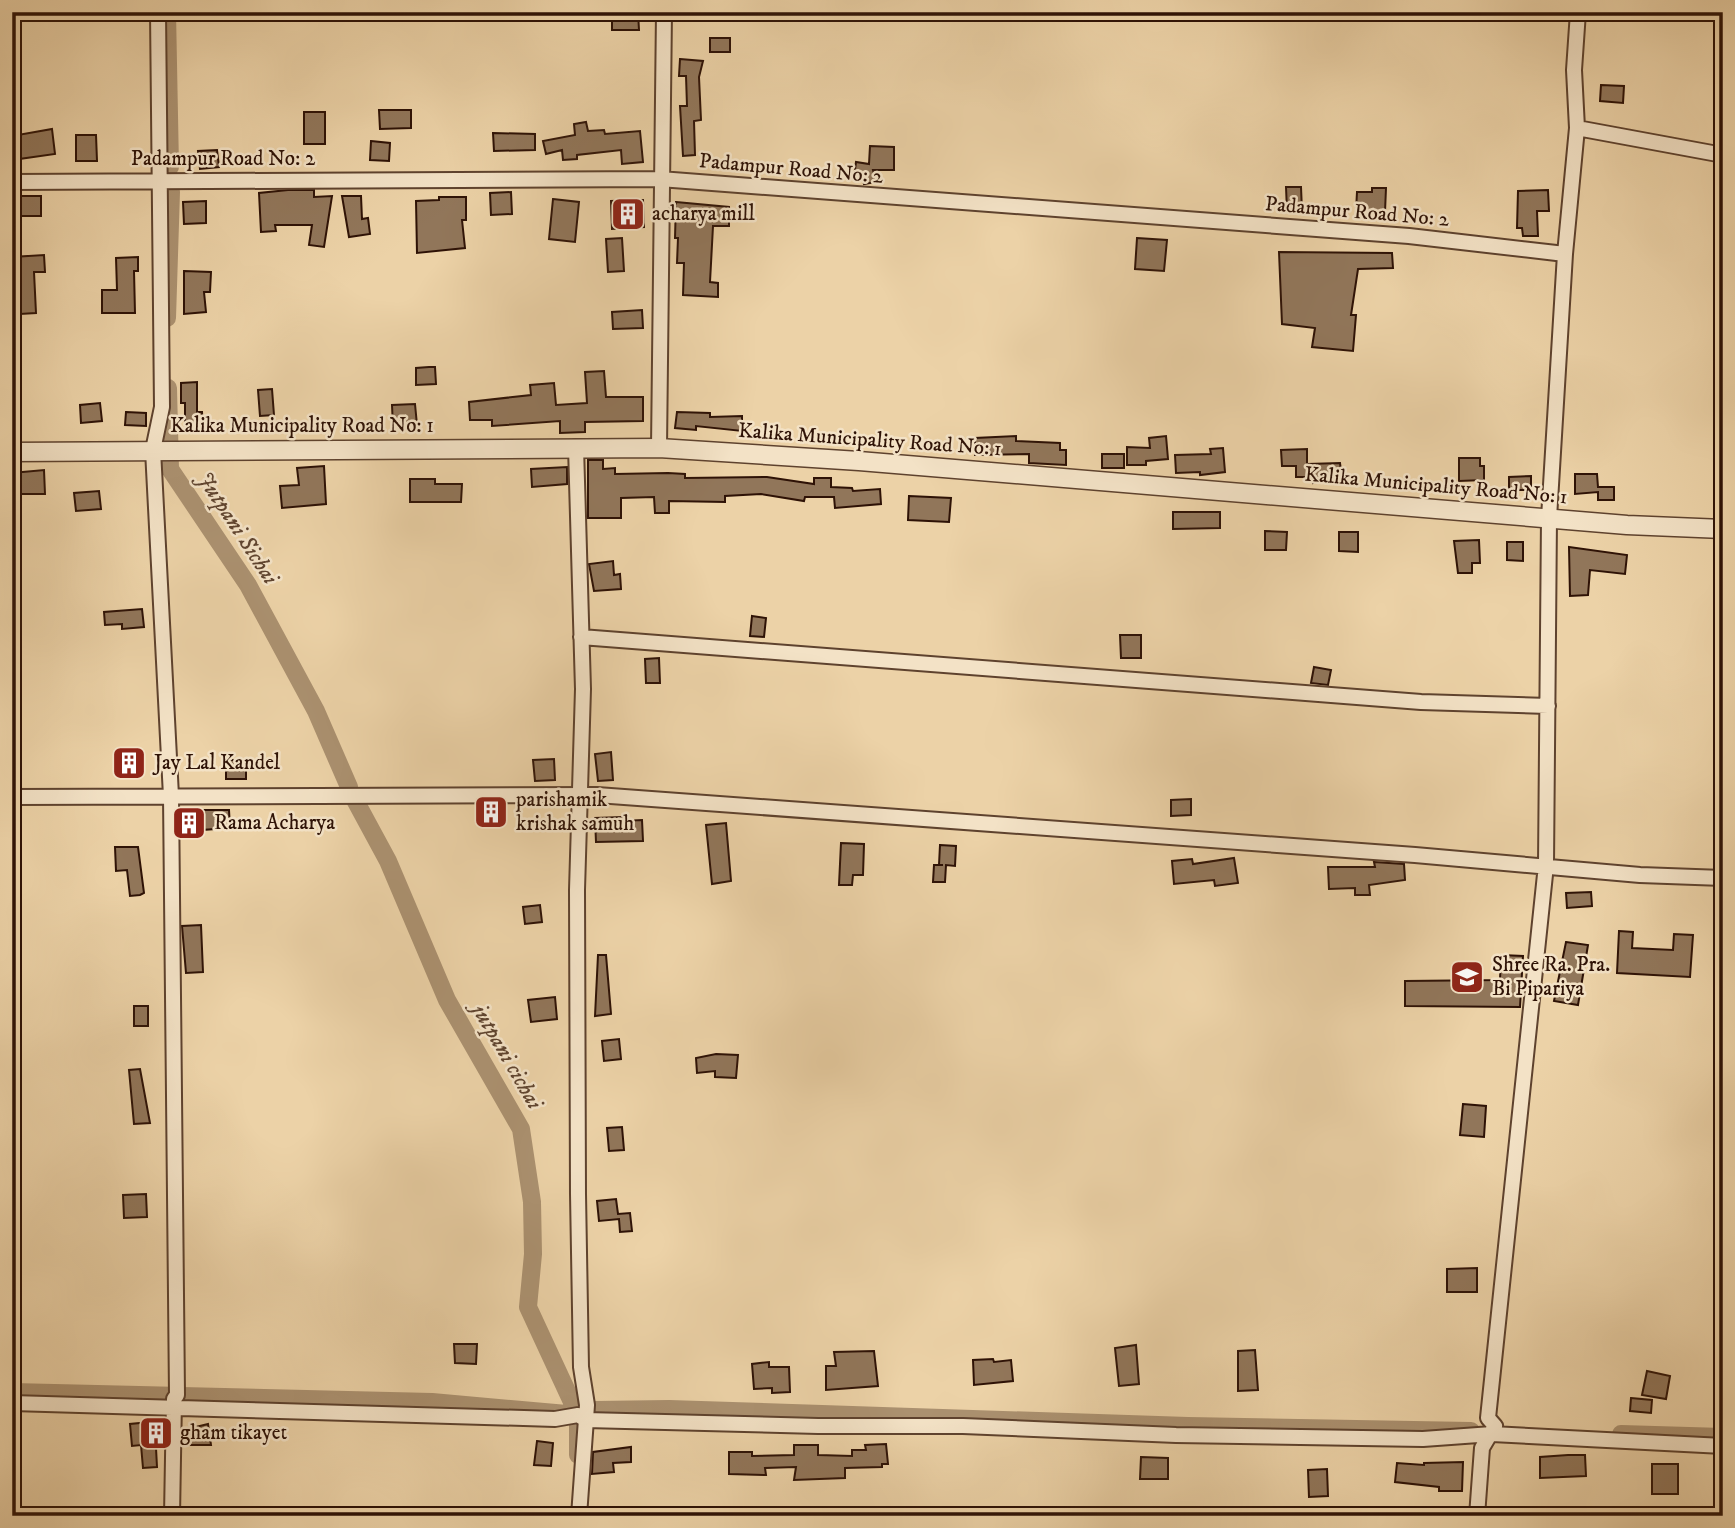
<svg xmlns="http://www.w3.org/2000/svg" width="1735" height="1528" viewBox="0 0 1735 1528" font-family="'IM FELL DW Pica',serif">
<rect width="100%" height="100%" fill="#ecd2a7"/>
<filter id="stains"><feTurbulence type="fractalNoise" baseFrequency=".00286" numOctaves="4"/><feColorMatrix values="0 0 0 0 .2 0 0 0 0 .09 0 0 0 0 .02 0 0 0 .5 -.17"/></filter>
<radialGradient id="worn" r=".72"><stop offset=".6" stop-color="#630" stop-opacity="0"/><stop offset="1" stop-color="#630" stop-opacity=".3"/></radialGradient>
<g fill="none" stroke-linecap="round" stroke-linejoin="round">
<path stroke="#ab9170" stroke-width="18" d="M167,12L170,167
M167,318L171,192
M168,388L170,469L248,585L316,711L349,787
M355,800L388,861L447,1000L521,1129L532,1202L533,1254L528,1307L578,1415V1455
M12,1392L432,1402L578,1415L594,1410L669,1409L1188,1426L1471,1431
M1621,1434L1723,1437"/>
</g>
<path fill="#91765a" stroke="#2e1206" stroke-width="2" d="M612,12H638L639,30H612Z
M710,38H730V52H710Z
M680,59L703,61L699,77L701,120L694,121L695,155L683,156L680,106H687L686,76H679Z
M1601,85L1624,86L1623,103L1600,101Z
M379,110H411V128L380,129Z
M304,112H325V144H304Z
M586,122L588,131L604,130L605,134L640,131L643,162L622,164L621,150L577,155V159L563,160L562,150L546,154L543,141L575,135L574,124Z
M52,129L55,154L12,160V136Z
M493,133L535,134V150L494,151Z
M76,135H96L97,161H76Z
M371,141L390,143L389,161L370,160Z
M870,146L894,147V170H873L876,182L864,184L863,179L854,177L856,162L869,164Z
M217,150L219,167L200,169L198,151Z
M1286,187H1301L1302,211H1287Z
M1372,188H1386L1385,212L1356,211L1357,192H1372Z
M288,190H314V197L332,196L324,247L309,245L312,225H275L276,231L261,232L259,193Z
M1548,190L1549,211H1537L1538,236H1523L1522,228H1517L1518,191Z
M511,192L512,214L491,215L490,193Z
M16,196H41V216H17Z
M342,196H361L362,219L368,218L370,234L349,237Z
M439,197H466V220H462L465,248L417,253L416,201L439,200Z
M553,199L579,202L575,242L549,239Z
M643,200L644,227L612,229L611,201Z
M206,201V223L184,224L183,202Z
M676,202L729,207V226H713L710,282L718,283V297L683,295L684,263H677L678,238H675Z
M622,238L624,271L608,272L606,239Z
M1137,238L1167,240L1164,271L1135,269Z
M1279,252L1392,253L1393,268L1358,269L1351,315H1356L1353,351L1312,347L1315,328L1282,324Z
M44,255L45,272H34L36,313L20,314L18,273L12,274V257Z
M138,257V271H134L135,313H102V290H117L116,258Z
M184,271L211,272L210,292H204L206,312L184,314Z
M642,310L643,328L613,329L612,312Z
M429,367H435L436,384L416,385V368Z
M604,371L606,397H643V421L585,422V432L560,433V421L492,426V420H470L469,402L531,395L530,385L554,383L556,405L587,403L585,372Z
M197,382V412H202L203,430H185V403H181V383Z
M272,389L274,415L260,416L258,390Z
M100,403L102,421L81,423L80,405Z
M415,404L417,425L393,427L392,405Z
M126,412L146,413V426L125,425Z
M677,412L710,413V417L742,416V431L696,426V430L675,428Z
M1016,436V441L1060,443V450H1066V465L1029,463V454L975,455V438Z
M1166,436L1168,459L1146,461V465H1127V447L1150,448L1149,438Z
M1223,448L1225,472L1200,475V472L1176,473L1175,455L1211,454L1210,449Z
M1307,449V464L1340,463L1342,478L1313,483V477H1296V466H1282L1281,450Z
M1102,454H1124V468H1102Z
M1459,458H1480V466H1484V480L1459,481Z
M588,460H603V469L615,468V474L668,473L685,474V478L767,477L814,484V478H831V487L852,488L853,491L880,489L881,504L835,508L834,497H805L804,501L761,494L725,496V502L669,501V513H655L654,497L621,498V518H588Z
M324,466L326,504L282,508L280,486L299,485L297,468Z
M567,467V484L532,487L531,469Z
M44,470L45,494H12V473Z
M1575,474H1597L1598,487H1614V500H1598V492L1575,494Z
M1531,476V490H1509V477Z
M410,479H435V484H462L461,502H410Z
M99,491L101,509L76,511L74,493Z
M909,496L951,498L949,522L908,520Z
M1173,512H1220V528L1173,529Z
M1265,531L1287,532L1286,550H1265Z
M1339,532H1358V552L1339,551Z
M1479,540L1480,563H1472V573H1458L1454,541Z
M1507,542H1523V561L1507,560Z
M1569,547L1627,555L1625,574L1590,570L1588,595L1570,596Z
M613,561L614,575L620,574L621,589L594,591L589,564Z
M142,609L144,627L122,629V624L105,625L104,612Z
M752,616L766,618L764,637L750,636Z
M1120,635H1141V658H1121Z
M659,658L660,683H646L645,659Z
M1314,667L1331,670L1328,685L1311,683Z
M117,751L142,752L141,776L116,775Z
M611,752L613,780L598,781L595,754Z
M554,759L555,780L535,781L533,760Z
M226,760H246V779H226Z
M1191,799V815L1171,816V800Z
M181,810H229L230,828L202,830V836L181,835Z
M622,817V821L642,820L643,841L596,842L595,818Z
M726,823L731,881L712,884L706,825Z
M841,843L864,844L863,875H853L852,885H839Z
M940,845L956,846L955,866L946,865L945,882H933L934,865H943H939Z
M115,847H138L144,893L140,895L130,896L127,870L116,871Z
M1234,858L1238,883L1215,886L1214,880L1174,884L1172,861L1192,859L1193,864Z
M1374,862L1404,864L1405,880L1369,885L1370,895H1355V888L1329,889L1328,867H1375Z
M1591,892L1592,906L1567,908L1566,893Z
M540,905L542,922L525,924L523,907Z
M201,925L203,972L186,973L182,926Z
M1619,931L1633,932L1632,948L1673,950L1674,934L1693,935L1690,977L1617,973Z
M1566,942L1588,945L1578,1005L1554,1001Z
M598,955H606L611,1014L595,1016Z
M1501,955L1523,956L1520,1007L1405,1006V981L1500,980Z
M555,997L557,1019L531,1022L528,1000Z
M134,1006H148V1026H134Z
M619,1039L621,1059L604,1061L602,1041Z
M716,1054L738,1055L736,1078L715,1077V1071L697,1073L696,1058Z
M140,1069L150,1123L134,1124L129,1070Z
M1463,1104L1486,1106L1484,1137L1460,1135Z
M622,1127L624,1150L609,1151L607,1128Z
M146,1194L147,1217L124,1218L123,1195Z
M616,1199L618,1214L630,1213L632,1231L620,1232L619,1219L599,1221L597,1201Z
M1477,1268V1292H1447V1269Z
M454,1344H477L476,1364L455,1363Z
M1136,1345L1139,1384L1119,1386L1115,1348Z
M1255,1350L1258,1390L1238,1391V1351Z
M874,1351L878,1386L826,1390V1366H836L834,1352Z
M993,1359L994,1362L1011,1360L1013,1381L974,1385L973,1360Z
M769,1362V1367H789L790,1392L772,1393V1388L754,1389L752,1364Z
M1647,1371L1670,1376L1666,1399L1642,1395Z
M1631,1398L1652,1400L1651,1413L1630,1411Z
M160,1421L164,1448H156L157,1467L143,1468L141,1445L132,1446L130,1424Z
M208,1424L211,1445H183V1430Z
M537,1441L553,1443L551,1466L534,1465Z
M886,1444L888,1464H882V1467L845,1468V1478L794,1480L796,1467L765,1468L766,1475L729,1474V1452H752V1456L794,1455V1445H818V1455L852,1456V1450H866L865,1445Z
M631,1447V1462L613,1463L614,1472L592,1474L593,1452Z
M1568,1455H1585L1586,1476L1540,1478V1457Z
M1141,1457L1168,1458V1479H1140Z
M1463,1462L1462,1491H1439V1487L1395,1482L1397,1463L1424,1465V1463Z
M1652,1464H1678V1494H1652Z
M1327,1469L1328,1496L1309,1497L1308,1470Z"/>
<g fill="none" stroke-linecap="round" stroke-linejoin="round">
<g stroke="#5e422e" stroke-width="18">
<path id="minor" d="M158,12L162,407L153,450L171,796L177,1395L174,1399L172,1516
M1577,128L1723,155
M12,182L660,179L1409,236L1565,254
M576,447L583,689L577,890L578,1194L581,1367L587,1405L579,1516
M659,448L664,12
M581,637L1421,702L1548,706
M12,797L597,795L1415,855L1640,875L1723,878
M12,1403L555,1419L578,1415L586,1420L818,1426H963L1176,1435L1423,1439L1492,1434L1723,1446
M1477,1516L1482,1448L1495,1426L1488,1418L1546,865L1549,518L1565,254L1577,128L1574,70L1578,12"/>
</g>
<g stroke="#5e422e" stroke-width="21">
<path id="tertiary" d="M12,452L659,448L859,461L1627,525L1723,529"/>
</g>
<use href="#minor" stroke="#f3e2c6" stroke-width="14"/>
<use href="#tertiary" stroke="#f3e2c6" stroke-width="18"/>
</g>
<defs>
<g id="building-square" transform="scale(1.75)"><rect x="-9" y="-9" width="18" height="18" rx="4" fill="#8f2418" stroke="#f3e2c6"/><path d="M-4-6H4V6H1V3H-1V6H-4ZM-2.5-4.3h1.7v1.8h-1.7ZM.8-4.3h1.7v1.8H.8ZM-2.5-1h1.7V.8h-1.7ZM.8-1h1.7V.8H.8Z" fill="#fff"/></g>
<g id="school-square" transform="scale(1.75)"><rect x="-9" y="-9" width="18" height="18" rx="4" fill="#8f2418" stroke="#f3e2c6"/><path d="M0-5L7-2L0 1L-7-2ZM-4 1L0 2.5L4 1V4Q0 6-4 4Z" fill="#fff"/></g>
</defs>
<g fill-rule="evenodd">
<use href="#building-square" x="628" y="214"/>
<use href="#building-square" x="129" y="763"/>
<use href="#building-square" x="491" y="812"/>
<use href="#building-square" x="189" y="823"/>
<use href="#school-square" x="1467" y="977"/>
<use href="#building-square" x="156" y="1433"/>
</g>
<g text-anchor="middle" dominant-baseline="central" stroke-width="5" stroke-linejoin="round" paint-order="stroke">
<g font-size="21" fill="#2e1206" stroke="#f3e2c6">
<text x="223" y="159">Padampur Road No: 2</text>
<text transform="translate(791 169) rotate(5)">Padampur Road No: 2</text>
<text transform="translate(1357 212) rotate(5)">Padampur Road No: 2</text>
<text x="302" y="426">Kalika Municipality Road No: 1</text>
<text transform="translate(870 440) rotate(4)">Kalika Municipality Road No: 1</text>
<text transform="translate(1436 486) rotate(5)">Kalika Municipality Road No: 1</text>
</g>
<g font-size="21" fill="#2e1206" stroke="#f3e2c6" text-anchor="start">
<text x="652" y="214">acharya mill</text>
<text x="154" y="763">Jay Lal Kandel</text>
<text x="516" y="800">parishamik<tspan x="516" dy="24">krishak samuh</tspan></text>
<text x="214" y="823">Rama Acharya</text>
<text x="1492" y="965">Shree Ra. Pra.<tspan x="1492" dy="24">Bi Pipariya</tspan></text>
<text x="180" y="1433">gham tikayet</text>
</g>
<g font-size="23" font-style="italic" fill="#604530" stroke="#f3e2c6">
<text transform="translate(237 528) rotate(57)">Jutpani Sichai</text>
<text transform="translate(507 1057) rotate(60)">jutpani cichai</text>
</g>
</g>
<rect width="1735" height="1528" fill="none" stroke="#ecd2a7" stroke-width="42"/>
<rect x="14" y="14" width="1707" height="1500" fill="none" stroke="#2e1206" stroke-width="3.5"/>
<rect x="21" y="21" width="1693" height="1486" fill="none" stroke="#2e1206" stroke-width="2"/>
<rect width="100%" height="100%" filter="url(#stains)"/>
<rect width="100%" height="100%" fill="url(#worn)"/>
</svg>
